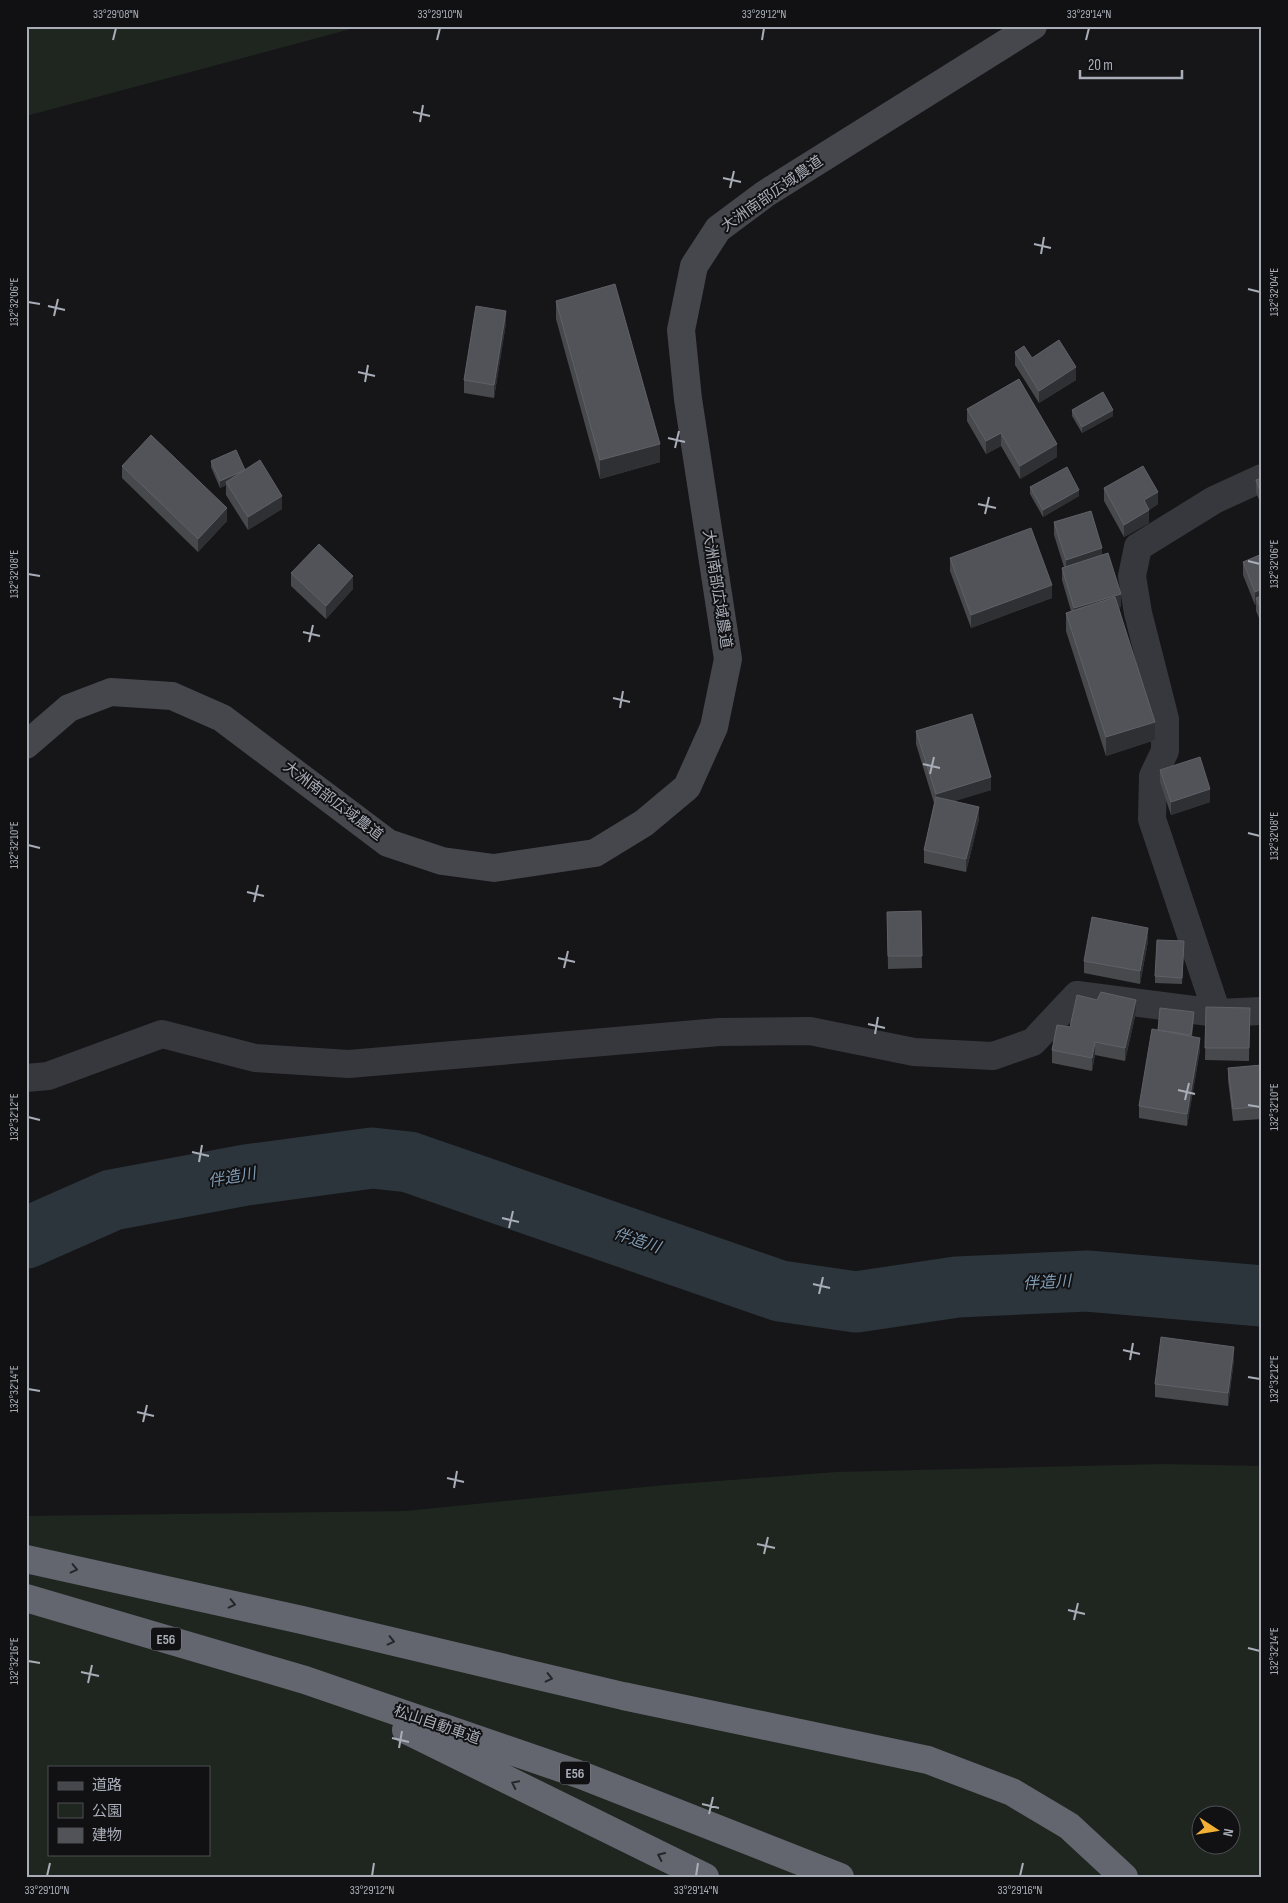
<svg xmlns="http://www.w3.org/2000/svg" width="1288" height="1903" viewBox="0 0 1288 1903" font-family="'Sofia Sans Condensed','Noto Sans JP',sans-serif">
<rect width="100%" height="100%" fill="#161618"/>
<path fill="#1e261f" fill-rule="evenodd" d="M26,26H362L26,116Z
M1164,1464L1262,1466V1877H26V1516L406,1511L665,1485L836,1472ZM49,1767H209V1854H49ZM1200,1816H1230V1846H1200Z"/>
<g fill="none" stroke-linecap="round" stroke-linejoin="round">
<path stroke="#2c353c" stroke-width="61" d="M26,1238L112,1200L246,1175L372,1158L409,1162L780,1291L856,1302L957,1287L1087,1281L1262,1296"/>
<path stroke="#37383d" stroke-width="28" d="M1217,1013L1152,819L1153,776L1165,751V719L1138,613L1132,576L1138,547L1214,500L1262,478
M26,1078L48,1076L162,1034L255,1058L349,1064L719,1032L810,1031L914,1052L993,1056L1033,1042L1077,995L1217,1013L1262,1011"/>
<path stroke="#45474d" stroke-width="28" d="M26,745L69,708L111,692L172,696L222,718L388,843L442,861L494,868L595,853L644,823L687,787L714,727L728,659L688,399L681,330L694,266L718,229L765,194L1033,26"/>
<path stroke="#63666e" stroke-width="28" d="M26,1559L302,1620L623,1696L928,1760L1012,1792L1069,1826L1124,1877
M26,1598L305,1680L581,1775L840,1877
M406,1730L705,1877"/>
</g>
<path fill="#47494d" d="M556,301L660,462L600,479L556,319Z
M506,323L494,398L464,393V380Z
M1015,352L1032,358L1076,380L1039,403L1015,365Z
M967,409L1057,457L1020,479L1001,446L986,454L967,421Z
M1072,410L1113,416L1082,433L1072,416Z
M211,461L245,470L282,509L248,530L226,495V485L220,488L211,467Z
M122,466L227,521L198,552L122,478Z
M1262,478V508L1256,492V480Z
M1030,487L1079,496L1043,517L1030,494Z
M1104,488L1158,504L1149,510V523L1124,537L1104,501Z
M1054,522L1102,555L1121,607H1119L1155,740L1106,756L1066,631V613L1071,611L1062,580V568L1064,567L1054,535Z
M1262,554V625L1256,611V604L1255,605L1243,575V562Z
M950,558L1052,598L971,628L950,571Z
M291,573L353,589L326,619L291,586Z
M916,731L991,790L954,801L979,819L966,872L924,863V850L934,803L916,744Z
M1160,770L1210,802L1171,815L1160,782Z
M921,911L922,968L888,969L887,912Z
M1148,941L1140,984L1084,973V961Z
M1184,948L1182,984L1155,983V976Z
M1206,1007L1250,1008L1249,1061L1205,1060Z
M1136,1012L1125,1061L1095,1055L1092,1071L1052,1063V1050L1070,1027Z
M1194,1019L1192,1036L1200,1050L1187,1126L1139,1118V1106L1158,1030Z
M1262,1065V1119L1233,1121L1228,1080V1068Z
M1234,1360L1228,1406L1155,1397V1384Z"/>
<path fill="#2f3033" d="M506,311V323L494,398V385Z
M1076,367V380L1039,403V391Z
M1113,410V416L1082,433V427Z
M1001,433V446L986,454V441Z
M660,444V462L600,479V460Z
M1057,444V457L1020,479V466Z
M245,470L226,482V485L220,488V481Z
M1079,490V496L1043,517V510Z
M1158,492V504L1144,513V500Z
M282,496V509L248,530V517Z
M227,508V521L198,552V539Z
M1149,510V523L1124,537V525Z
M1102,548V561L1066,572V560Z
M353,576V589L326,619V606Z
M1052,585V598L971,628V615Z
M1262,589V602L1256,598V604L1255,605V592Z
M1121,594V607L1074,621V608Z
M1155,722V740L1106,756V737Z
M991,777V790L936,807V794Z
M1210,789V802L1171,815V802Z
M979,807V819L966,872V859Z
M1148,928V941L1140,984V971Z
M1136,1000V1012L1125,1061V1048Z
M1200,1038V1050L1187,1126V1114Z
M1095,1042V1055L1092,1071V1058Z
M1234,1347V1360L1228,1406V1393Z"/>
<path fill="#525359" stroke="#5f6168" d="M615,284L660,444L600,460L556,301Z
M476,306L506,311L494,385L464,380Z
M1059,340L1076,367L1039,391L1015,352L1024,346L1032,358Z
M1019,379L1057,444L1020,466L1001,433L986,441L967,409Z
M1103,392L1113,410L1082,427L1072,410Z
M151,435L227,508L198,539L122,466Z
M236,450L245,470L220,481L211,461Z
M260,460L282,496L248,517L226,482Z
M1143,466L1158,492L1144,500L1149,510L1124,525L1104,488Z
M1067,467L1079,490L1043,510L1030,487Z
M1262,478V496L1256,480Z
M1091,511L1102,548L1066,560L1054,522Z
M1031,528L1052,585L971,615L950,558Z
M319,544L353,576L326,606L291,573Z
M1108,553L1121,594L1074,608L1062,568Z
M1262,554V589L1255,592L1243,562Z
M1262,596V612L1256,598Z
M1115,597L1155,722L1106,737L1066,613Z
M972,714L991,777L936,794L916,731Z
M1200,757L1210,789L1171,802L1160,770Z
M936,797L979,807L966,859L924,850Z
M921,911L922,956H888L887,912Z
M1092,917L1148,928L1140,971L1084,961Z
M1157,940L1184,941L1182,978L1155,976Z
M1101,992L1136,1000L1125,1048L1095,1042L1092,1058L1052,1050L1057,1025L1070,1027L1077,995L1097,1000Z
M1206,1007L1250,1008L1249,1048H1205Z
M1160,1008L1194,1012L1191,1035L1158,1030Z
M1152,1029L1200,1038L1187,1114L1139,1106Z
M1262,1065V1106L1233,1109L1228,1068Z
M1161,1337L1234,1347L1228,1393L1155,1384Z"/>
<defs><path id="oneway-chevron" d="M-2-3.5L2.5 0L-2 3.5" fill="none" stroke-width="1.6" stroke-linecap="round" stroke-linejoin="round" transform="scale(1.25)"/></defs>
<g stroke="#26262a">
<use href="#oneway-chevron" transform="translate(74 1569) rotate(13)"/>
<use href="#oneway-chevron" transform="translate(232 1604) rotate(13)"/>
<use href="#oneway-chevron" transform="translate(391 1641) rotate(13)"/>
<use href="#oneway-chevron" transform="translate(549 1678) rotate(13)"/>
<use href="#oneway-chevron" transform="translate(515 1784) rotate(-154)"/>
<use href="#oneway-chevron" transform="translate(661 1856) rotate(-155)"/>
</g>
<path fill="none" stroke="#a8adb8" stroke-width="2" d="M113,40L116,28M437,40L440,28M762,40L764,28M1086,40L1089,28M413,112L430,116M420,122L423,105M723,178L741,182M730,188L734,171M1034,244L1051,248M1041,254L1044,237M1248,289L1260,292M28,302L40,304M48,306L65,310M54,316L58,299M358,372L375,376M365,382L368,365M668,438L685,442M675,448L679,431M978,504L996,508M985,514L989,497M1248,561L1260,564M28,574L40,576M303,632L320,636M309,642L313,625M613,698L630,702M620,708L623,691M923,764L940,768M930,774L934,757M1248,833L1260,836M28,845L40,848M247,892L264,896M254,902L258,885M558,958L575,962M564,968L568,951M868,1024L885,1028M875,1034L878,1017M1178,1090L1195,1094M1185,1100L1189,1083M1248,1105L1260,1107M28,1117L40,1120M192,1152L209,1156M199,1162L202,1145M502,1218L519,1222M509,1228L513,1211M813,1284L830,1288M819,1294L823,1277M1123,1350L1140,1354M1130,1360L1133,1343M1248,1377L1260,1379M28,1389L40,1391M137,1412L154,1416M143,1422L147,1405M447,1478L464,1482M454,1488L457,1471M757,1544L775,1548M764,1554L768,1537M1068,1610L1085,1614M1074,1620L1078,1603M1248,1648L1260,1651M28,1661L40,1663M81,1672L99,1676M88,1683L92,1665M392,1738L409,1742M399,1748L402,1731M702,1804L719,1808M709,1814L713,1797M47,1876L50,1863M372,1876L374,1863M696,1876L698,1863M1020,1876L1023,1863"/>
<g text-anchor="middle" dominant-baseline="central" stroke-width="4" stroke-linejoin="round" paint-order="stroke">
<g fill="#111113" stroke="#7b7e86" stroke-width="1">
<rect x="151" y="1627.5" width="30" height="23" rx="4"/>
<rect x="560" y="1761.5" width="30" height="23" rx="4"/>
</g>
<g font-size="14" font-weight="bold" fill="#a8adb8">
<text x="166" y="1639">E56</text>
<text x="575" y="1773">E56</text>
</g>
<g font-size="15" fill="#a8adb8" stroke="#111113">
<text transform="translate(772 194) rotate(-35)">大洲南部広域農道</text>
<text transform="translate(717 589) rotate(81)">大洲南部広域農道</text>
<text transform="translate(333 801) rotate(37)">大洲南部広域農道</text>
<text transform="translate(437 1725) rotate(19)">松山自動車道</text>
</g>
<g font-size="16" font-style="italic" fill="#7f9bb3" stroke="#111113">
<text transform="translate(232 1178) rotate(-10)">伴造川</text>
<text transform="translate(637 1241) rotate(19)">伴造川</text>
<text transform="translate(1047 1283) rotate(-3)">伴造川</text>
</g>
</g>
<rect width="1288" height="1903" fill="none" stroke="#111113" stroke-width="55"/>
<rect x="48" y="1766" width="162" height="90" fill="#111113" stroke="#4d4f55"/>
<rect x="58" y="1782" width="25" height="8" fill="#45474d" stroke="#4d4f55"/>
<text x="92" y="1790" font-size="15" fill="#a8adb8">道路</text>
<rect x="58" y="1803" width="25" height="15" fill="#1e261f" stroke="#4d4f55"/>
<text x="92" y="1816" font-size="15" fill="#a8adb8">公園</text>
<rect x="58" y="1828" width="25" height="15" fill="#525359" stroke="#4d4f55"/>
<text x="92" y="1840" font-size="15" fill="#a8adb8">建物</text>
<g transform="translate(1216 1830) rotate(102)"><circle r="24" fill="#111113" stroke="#4d4f55"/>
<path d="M0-4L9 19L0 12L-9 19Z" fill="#f2b134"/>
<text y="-8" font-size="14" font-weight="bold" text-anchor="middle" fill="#a8adb8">N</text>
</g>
<path d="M1080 70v8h102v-8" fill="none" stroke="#a8adb8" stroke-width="2.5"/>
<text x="1088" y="70" font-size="15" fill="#a8adb8" stroke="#111113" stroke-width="4" paint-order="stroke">20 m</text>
<rect x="28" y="28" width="1232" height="1848" fill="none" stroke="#a8adb8" stroke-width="2"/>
<g font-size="12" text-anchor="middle" fill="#a8adb8">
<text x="116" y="18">33°29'08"N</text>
<text x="440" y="18">33°29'10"N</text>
<text x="764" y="18">33°29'12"N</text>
<text x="1089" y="18">33°29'14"N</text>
<text transform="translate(1274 292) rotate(-90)" y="4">132°32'04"E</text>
<text transform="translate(14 302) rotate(-90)" y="4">132°32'06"E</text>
<text transform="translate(1274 564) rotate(-90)" y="4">132°32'06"E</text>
<text transform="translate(14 574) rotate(-90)" y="4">132°32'08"E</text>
<text transform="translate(1274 836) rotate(-90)" y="4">132°32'08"E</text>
<text transform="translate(14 845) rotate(-90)" y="4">132°32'10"E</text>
<text transform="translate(1274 1107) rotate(-90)" y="4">132°32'10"E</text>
<text transform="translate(14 1117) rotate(-90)" y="4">132°32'12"E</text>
<text transform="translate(1274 1379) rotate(-90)" y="4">132°32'12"E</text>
<text transform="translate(14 1389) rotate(-90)" y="4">132°32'14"E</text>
<text transform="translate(1274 1651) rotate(-90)" y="4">132°32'14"E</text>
<text transform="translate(14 1661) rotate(-90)" y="4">132°32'16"E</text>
<text x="47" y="1894">33°29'10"N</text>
<text x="372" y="1894">33°29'12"N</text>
<text x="696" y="1894">33°29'14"N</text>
<text x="1020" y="1894">33°29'16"N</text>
</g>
</svg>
